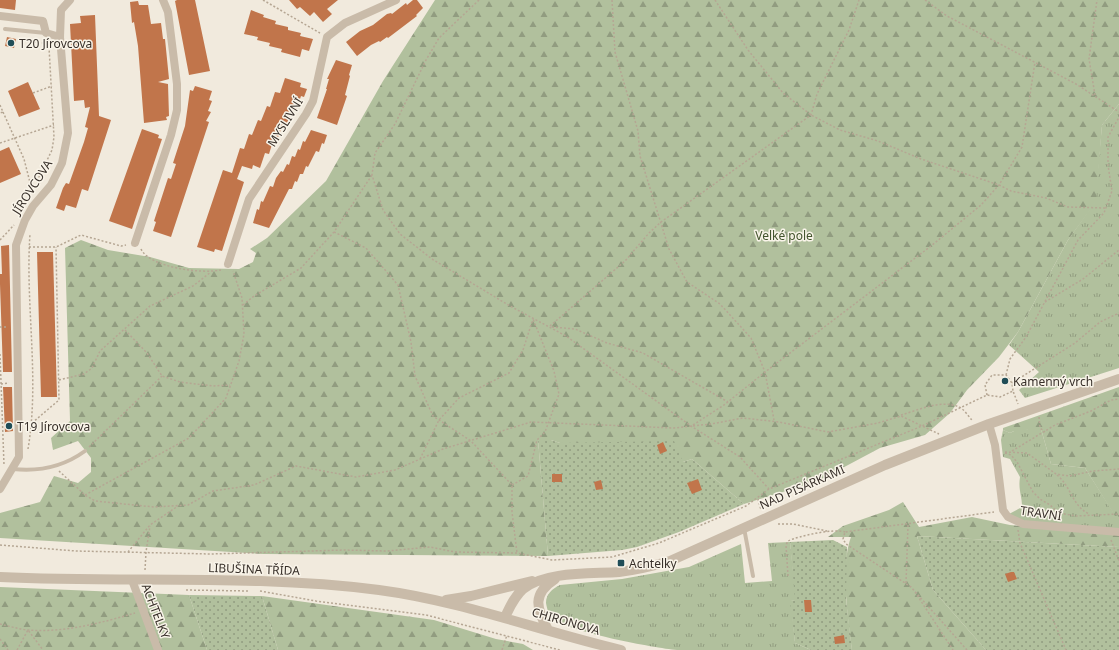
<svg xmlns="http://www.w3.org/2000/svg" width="1119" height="650" viewBox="0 0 1119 650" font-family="'Noto Sans',sans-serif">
<defs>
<pattern id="grass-tufts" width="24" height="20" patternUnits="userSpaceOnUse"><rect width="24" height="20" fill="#b1c09d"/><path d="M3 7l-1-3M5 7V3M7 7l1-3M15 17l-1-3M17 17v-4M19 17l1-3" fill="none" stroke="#919c80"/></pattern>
<pattern id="forest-firs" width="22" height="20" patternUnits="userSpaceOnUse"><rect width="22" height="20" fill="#b1c09d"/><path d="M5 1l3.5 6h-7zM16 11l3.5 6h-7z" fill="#919c80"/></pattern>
<pattern id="garden-dots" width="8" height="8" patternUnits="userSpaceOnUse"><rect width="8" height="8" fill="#b1c09d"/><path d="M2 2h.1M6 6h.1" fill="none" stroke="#919c80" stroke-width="1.8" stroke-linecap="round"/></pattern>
</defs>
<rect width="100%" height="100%" fill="#f1eadd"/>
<path fill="url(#grass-tufts)" d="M1119,104V368L1025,398L1019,390L1039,372L1009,345L1018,332L1068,240L1095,202L1102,125Z
M1028,429H1041L1051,464L1085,468L1115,515H1119V529L1023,522L1009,514L1022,507C1022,495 1018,490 1020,477L1010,459L1003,457L1001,440L1003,430L1010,433L1014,431Z
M790,542L796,600L791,601L795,643L811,650C767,650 721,650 677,650C654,648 570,632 553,619C549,616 547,609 546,603C546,594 552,589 560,585L622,579L689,567L741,544L745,583L772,581L768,543Z"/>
<path fill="url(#forest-firs)" d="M435,0H1119V104L1102,125L1096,202L1068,240L1018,332L999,357L967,390L950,413L925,435L880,448L818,481L744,504L692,459L683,462L560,443L551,440H538L548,556L264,554L0,538V513L40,502L54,476L78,483L91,472V458L78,441L53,450L51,438L70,421L65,248L81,240L108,250L150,257L189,268L239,269L253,262L256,253L250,249L267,238L326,181L383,81Z
M1119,387V515L1115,516L1085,468L1051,464L1041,429H1028L1020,434L1014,431L1010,433L1003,430V428Z
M903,502L919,527L972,517L1010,525L1119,534V547L917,536L933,590L986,650H852C848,618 840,567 851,537H828L843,526L889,510Z
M0,587L189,595L207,650H0Z
M262,596L434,620L496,639L523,644L533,650H278Z"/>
<path fill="url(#garden-dots)" d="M538,440H551L560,443L674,441L683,462L692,459L744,504L679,532L637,547L622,550L548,556Z
M917,536L1119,547V650H986L933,590Z
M833,540L847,547L846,599L852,650H811L795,643L790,601L795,600L790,542Z
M189,595L262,596L278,650H207Z"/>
<path fill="#c1754b" d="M0,0H16L15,10L0,8Z
M177,0H195L210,71L189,75L175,1Z
M289,0H338L327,9L332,14L323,22L314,12L310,16L300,7L297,9Z
M413,0H417L423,8L416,15L417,16L388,38L387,37L380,42L379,41L371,45L357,56L346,42L360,31L373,25L387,14L391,13L392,14L406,3L407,5Z
M138,1L139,5H148L151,24L161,23L163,39H165L169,79L158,82L168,84L169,116L166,117L167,120L144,123L138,46L134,22L132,23L130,2Z
M251,10L264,15L263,17L276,21L275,24L288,27V30L301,33L300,36L313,39L309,51L302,49L300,57L281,52L282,49L269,46L270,43L257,40L258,37L244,34Z
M95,15L99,116L111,120L88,191L82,189L76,208L66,205L64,211L56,208L63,188L66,183L69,184L84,142L88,128L85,127L90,107L85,108L84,100L74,101L70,24L81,23L80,16Z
M7,37L16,39L14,48L5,46Z
M336,60L352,65L349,75L350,76L345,95L347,96L337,125L317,118L327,89H326L329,79H327Z
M285,78L301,83L300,87L307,89L304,97L301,96L296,111L292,110L286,126L283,124L277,140L274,138L269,154L265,153L260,168L253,165L252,169L242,166L237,179L244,182L222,251L215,249L214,252L197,247L223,170L232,173L240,148L244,149L249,134L252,135L258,120L261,121L267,106L270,107L275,92L280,93Z
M28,82L40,109L19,117L8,91Z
M195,86L212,91L209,100L212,101L208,111L211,112L206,121L209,122L206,131L171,237L153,231L156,222L154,221L168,178L171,179L176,164L173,163L185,126L190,90L193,91Z
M142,129L159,135L158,138L162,139L132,229L109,221Z
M311,130L327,135L324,144L322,143L319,152L316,151L308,167L306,166L303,174H300L297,182L295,181L292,189H289L269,228L253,223L257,209L259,210L261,201L263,202L270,186L273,187L276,178L281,171L283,172L287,164L289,165L292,156L295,157L298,149L300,150L303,141L305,142Z
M9,147L21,174L0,183V151Z
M9,245L12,372H3L0,284V274H2L1,246Z
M37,252H53L57,397H41Z
M3,387H12L13,431L5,432Z
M663,442L667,451L660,454L657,445Z
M552,474H562V482H552Z
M698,479L702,490L692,494L687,483Z
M601,480L603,489L596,490L594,482Z
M1011,572H1014L1017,579L1008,582L1005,574Z
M804,600H811L812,612H805Z
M844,635L845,643L835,644L834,637Z"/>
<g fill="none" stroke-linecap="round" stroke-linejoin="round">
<path stroke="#b5a693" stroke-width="1.5" stroke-dasharray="2 2" stroke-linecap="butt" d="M263,0L320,33
M479,0L439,38L426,60L395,124L375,153L372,175L383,210L400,234L432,259L510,306L566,336L691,426L740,457L769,489
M612,0L615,52L638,131L640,156L669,249L687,282L720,304L751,338L765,372L774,420
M715,0L748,50L783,93L811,115L840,130L878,141L921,159L999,185L1011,191L1046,198L1068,207L1105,208
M925,0L947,16L1076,84L1119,112
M18,40L43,43L49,47L54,137L52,150L39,177L40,184
M33,93L52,86
M1095,95L1089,59L1097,0
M0,105L3,112L0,113
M3,112L24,159L33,194
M0,143L54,125
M334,232L366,248L398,285L411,342L415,376L433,416L471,441L512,485V512L517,553
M0,240L14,225
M29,247H56L81,235L121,246L126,245
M141,249C150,268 203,274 221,270
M1045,302L1083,279L1119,250
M243,305L254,296L301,268L334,232L372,175
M550,326L625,261L649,233L661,222L811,115L817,94L849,30L859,0
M0,327H8
M552,327L575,329L607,343L643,353L728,402
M125,330L147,353L162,376L180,382L213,386L230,385
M0,354L4,465
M1006,375L1010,359L1026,337L1078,240L1104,213L1112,191L1108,165V137L1119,117
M59,380L84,374L92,368L100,351L150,306L193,286L211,272
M1012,383L1075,343L1100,322L1119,313
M1,384L9,383
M987,395L985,385L992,375H1006L1012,383L1013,391
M901,415C919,410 941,399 959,407C964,409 968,416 972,420
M1039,417L1040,428L1045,432
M32,423L59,400L56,247
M693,425L724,405L765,372L931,246L981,205L999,185L1022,147L1035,62
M89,447L162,376
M28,449C40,378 25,305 30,234
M1012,451L1055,425L1091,411L1111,400L1119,399
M1005,452L1027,453L1056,474L1069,476L1093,471L1119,469
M1005,453L1011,455L1017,462L1033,492L1040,499L1050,505L1059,513L1076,516L1119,514
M420,459L439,420L459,398L509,373L523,350L533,319
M59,471L85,495L95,501L154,507L188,505L213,491L254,485L296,466L356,477L395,470L443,449L531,422L674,428L711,424L743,418L779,422L828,432L878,423L901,416L939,434
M1057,475C1071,486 1072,506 1089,514
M512,485L528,476L537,440L545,432L559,394L554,371L533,319
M85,495L189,438L226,398L239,361L244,334L242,298L233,271
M758,499L761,510
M778,524H793L827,531
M1018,530L1020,543L1066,650
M1111,540L1119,561
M0,545L76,551L211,554L344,550L387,551L430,547L455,552L517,553L552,560L612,557L659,543L746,506L769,489L922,426L987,395L1000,397L1013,391L1018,404
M128,552L150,525L178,506
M145,570L146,552L150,526
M788,576L786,545L788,541C798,536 835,528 845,532
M906,583L908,525
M186,590L248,591
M260,591L316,601L426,615L560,650
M915,592L953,650
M0,624C9,626 18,629 28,630C63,633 101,623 135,613
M0,639L8,650
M17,650L28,630L43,650
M502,650L507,635
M967,650L911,587L846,544L843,539L845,532L994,512"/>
<path stroke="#c9bba9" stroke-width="4" d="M5,29L46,33
M13,469C40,472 63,467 85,451
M744,528L753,576"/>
<path stroke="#c9bba9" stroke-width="8" d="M0,16L43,21L46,33L60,37
M135,243L171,135L177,110V84L168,12L163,0
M228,264L249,199L306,114L313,101L327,37L345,23L396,0
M989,424L995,445L1003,510L1008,517L1023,524L1119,532
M0,489L19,457L16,245L25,220L33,206L51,185L62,163L68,133L60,37L61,10L70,0
M132,580L158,650"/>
<path stroke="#c9bba9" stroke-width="10" d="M0,577C126,583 253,574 379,590C462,601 540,631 621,650
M446,600L471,596L532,581
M505,617C510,607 514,597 523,589C546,571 591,574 619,572C636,570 653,566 670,561L885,465L989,424L1119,379
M548,630C536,608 532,594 555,579"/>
</g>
<g fill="#204d57" stroke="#f9f4e9" stroke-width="1.5">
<circle cx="11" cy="43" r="4"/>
<circle cx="1005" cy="381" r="4"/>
<circle cx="9" cy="426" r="4"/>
<rect x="617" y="559" width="8" height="8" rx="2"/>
</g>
<g text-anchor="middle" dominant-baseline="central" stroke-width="3" stroke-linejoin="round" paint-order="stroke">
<g font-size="12" fill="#372f29" stroke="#f9f4e9" text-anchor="start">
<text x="19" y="43">T20 Jírovcova</text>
<text x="1013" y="381">Kamenný vrch</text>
<text x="17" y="426">T19 Jírovcova</text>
<text x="629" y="563">Achtelky</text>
</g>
<g font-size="12" fill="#372f29" stroke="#f9f4e9">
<text transform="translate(285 122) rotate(-58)">MYSLIVNÍ</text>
<text transform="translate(32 187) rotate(-57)">JÍROVCOVA</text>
<text transform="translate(802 487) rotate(-24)">NAD PISÁRKAMI</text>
<text transform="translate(1041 513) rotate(8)">TRAVNÍ</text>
<text transform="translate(254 569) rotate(2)">LIBUŠINA TŘÍDA</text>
<text transform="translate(156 611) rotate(69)">ACHTELKY</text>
<text transform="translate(566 621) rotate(16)">CHIRONOVA</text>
</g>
<g font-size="12" fill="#42542d" stroke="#f9f4e9">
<text x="784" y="235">Velké pole</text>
</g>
</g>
</svg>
